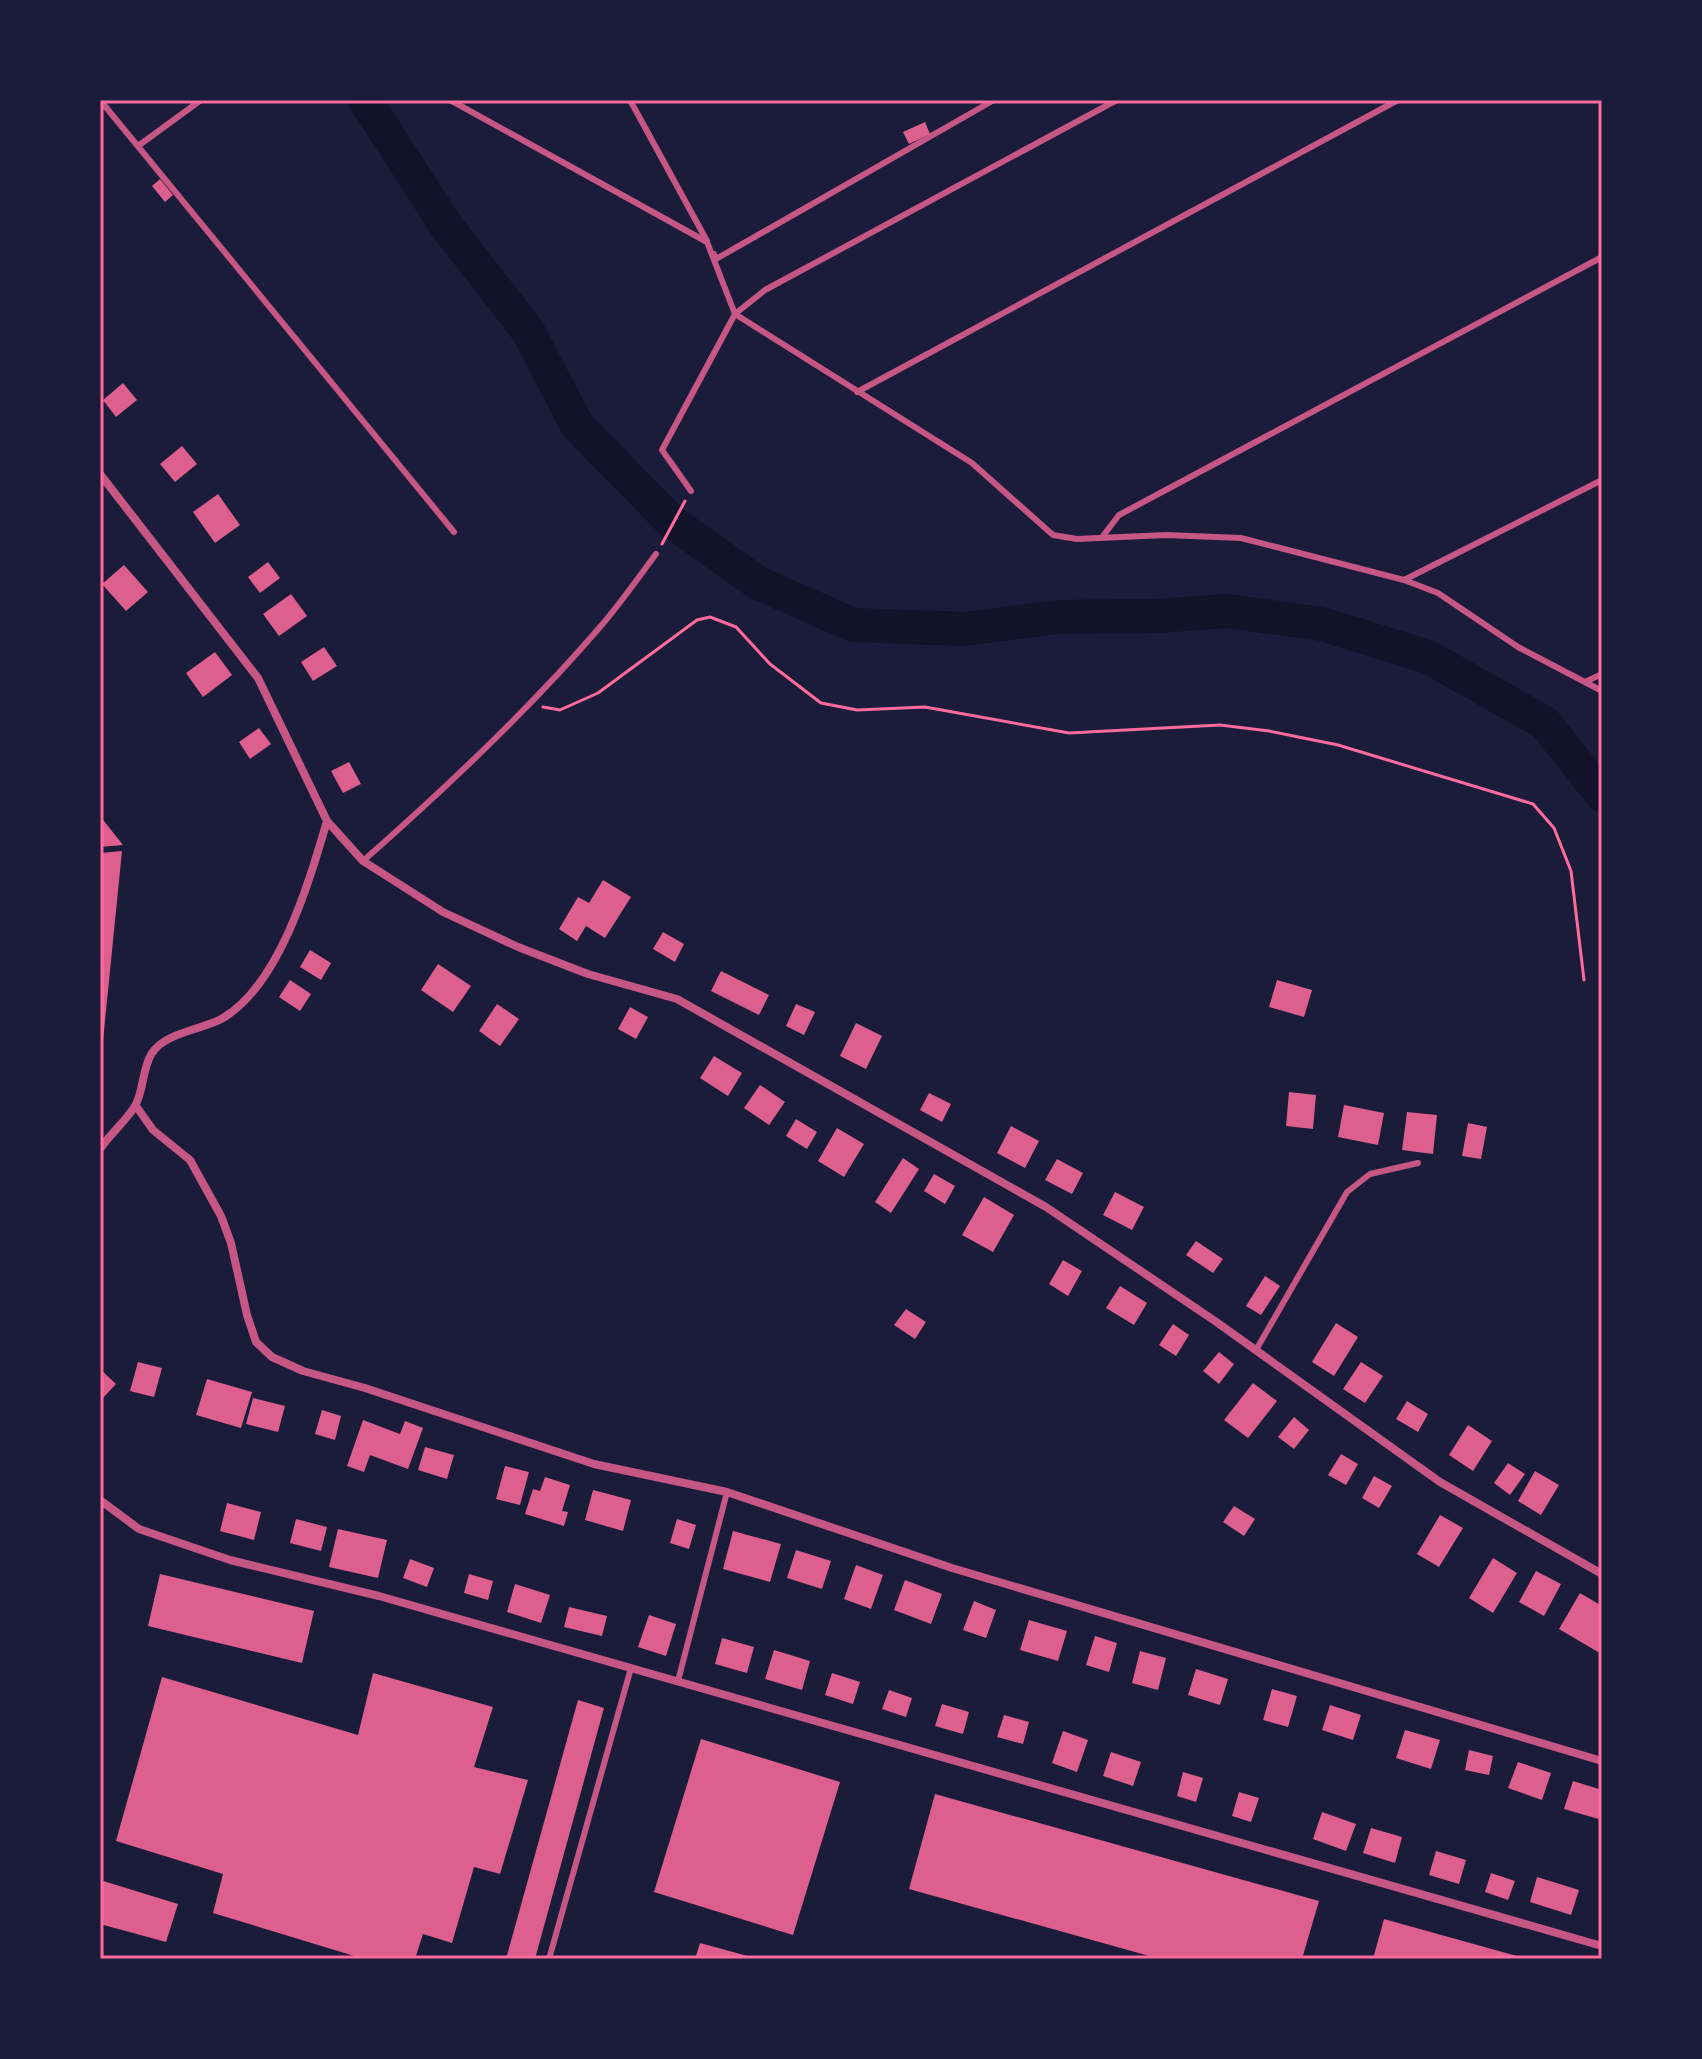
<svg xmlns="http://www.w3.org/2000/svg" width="1702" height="2059" viewBox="0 0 1702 2059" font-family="'Noto Serif',serif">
<rect width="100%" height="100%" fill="#1b1b3a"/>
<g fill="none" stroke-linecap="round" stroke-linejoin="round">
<path stroke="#12122b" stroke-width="34" d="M365,100L447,227L528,331L577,425L672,522L758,583L853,625L964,629L1057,617L1157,616L1226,611L1322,624L1428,657L1545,723L1602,795"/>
</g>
<path fill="#dd5f8e" d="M925,122L930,134L909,144L903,132Z
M160,179L173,195L165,202L152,186Z
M123,383L137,400L116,417L103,400Z
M182,446L197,464L175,482L160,464Z
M218,494L240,525L215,543L193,512Z
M268,562L280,578L260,593L248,577Z
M124,565L148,592L126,611L102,584Z
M291,594L307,616L279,636L263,614Z
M324,647L337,666L313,681L301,662Z
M215,652L232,675L203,697L186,673Z
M259,728L271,744L250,759L239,742Z
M349,762L361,784L343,793L331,771Z
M100,816L123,845L100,847Z
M122,851L102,1051L100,1050V853Z
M603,880L631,897L605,938L586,926L577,941L559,929L578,897L589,903Z
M663,932L684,944L675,962L653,949Z
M310,950L331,963L321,980L300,967Z
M438,964L471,986L453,1012L421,990Z
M721,971L769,995L759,1015L711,991Z
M290,980L311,994L300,1011L279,997Z
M1277,980L1312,990L1304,1017L1269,1007Z
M497,1004L519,1019L500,1046L479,1031Z
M796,1004L815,1012L804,1035L786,1026Z
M630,1007L648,1017L636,1039L618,1029Z
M856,1023L882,1036L866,1069L840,1056Z
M714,1056L742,1073L728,1096L700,1078Z
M760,1085L785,1102L769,1125L744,1108Z
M1289,1092L1316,1095L1313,1129L1286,1126Z
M929,1093L951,1104L942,1122L920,1110Z
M1344,1105L1384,1113L1378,1145L1338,1137Z
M1407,1112L1437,1115L1433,1154L1402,1150Z
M796,1119L817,1132L807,1149L786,1136Z
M1468,1123L1487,1127L1481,1159L1462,1156Z
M1011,1126L1039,1141L1025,1168L997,1153Z
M837,1128L864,1144L844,1177L818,1161Z
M903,1158L919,1169L891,1213L875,1202Z
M1057,1159L1083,1173L1072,1194L1045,1180Z
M934,1174L955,1186L945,1204L924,1191Z
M1115,1192L1144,1207L1132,1230L1103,1215Z
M984,1197L1014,1215L993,1252L962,1235Z
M1196,1241L1223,1259L1213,1273L1186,1255Z
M1063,1260L1082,1271L1068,1296L1049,1284Z
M1265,1276L1280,1286L1261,1315L1246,1306Z
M1120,1286L1147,1303L1134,1325L1106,1308Z
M906,1309L926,1322L915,1339L894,1325Z
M1336,1323L1358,1337L1334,1376L1312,1362Z
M1173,1324L1189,1335L1176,1356L1159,1345Z
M1219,1352L1234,1364L1219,1384L1203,1371Z
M138,1362L162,1368L154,1397L130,1391Z
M1361,1362L1383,1376L1365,1403L1343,1389Z
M100,1369L116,1384L102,1399L100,1397Z
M207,1379L252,1392L241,1428L196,1415Z
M1253,1383L1277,1401L1248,1438L1224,1420Z
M253,1398L285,1406L278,1432L246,1424Z
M1407,1401L1428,1414L1418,1432L1396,1419Z
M322,1410L341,1416L335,1440L315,1434Z
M1294,1417L1309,1430L1294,1449L1278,1437Z
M363,1420L400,1434L405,1421L423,1428L408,1469L370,1455L364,1472L347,1466Z
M1468,1425L1492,1441L1473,1471L1449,1455Z
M425,1447L454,1455L447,1479L418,1470Z
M1341,1454L1358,1464L1346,1485L1328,1475Z
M1508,1463L1525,1474L1510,1495L1494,1483Z
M505,1466L529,1472L520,1505L496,1499Z
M1535,1471L1559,1485L1541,1515L1518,1501Z
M1374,1476L1392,1486L1379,1508L1362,1498Z
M545,1477L570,1485L562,1511L568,1512L564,1526L525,1514L533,1489L540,1491Z
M593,1490L631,1500L623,1531L585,1520Z
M227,1503L261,1512L254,1540L220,1531Z
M1234,1506L1255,1519L1244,1536L1223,1522Z
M1440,1515L1463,1528L1439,1567L1417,1554Z
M296,1519L327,1527L321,1551L290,1543Z
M677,1519L696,1525L689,1549L670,1543Z
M338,1529L387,1540L378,1578L329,1567Z
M733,1531L781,1544L770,1582L723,1569Z
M796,1550L831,1561L822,1589L787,1578Z
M1493,1558L1517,1573L1493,1613L1469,1598Z
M410,1559L434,1568L427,1587L403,1578Z
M856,1565L883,1575L871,1609L844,1599Z
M1536,1571L1561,1584L1544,1616L1519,1602Z
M160,1574L314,1611L302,1663L148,1626Z
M469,1574L493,1581L488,1600L464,1593Z
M905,1580L942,1594L931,1624L894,1610Z
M515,1584L550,1595L541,1623L507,1612Z
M1580,1593L1602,1606V1646L1598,1652L1559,1629Z
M974,1601L996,1610L986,1638L963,1630Z
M569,1607L607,1616L602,1636L564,1627Z
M649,1615L676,1624L666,1656L638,1647Z
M1029,1620L1067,1631L1058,1661L1020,1650Z
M1095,1636L1117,1643L1109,1672L1086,1665Z
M722,1638L754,1647L747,1673L715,1664Z
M774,1650L810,1661L802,1690L765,1679Z
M1140,1651L1166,1658L1158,1690L1132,1683Z
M1196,1669L1228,1679L1220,1705L1188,1695Z
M373,1673L493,1707L474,1767L528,1780L500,1874L474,1867L452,1943L423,1934L415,1959H364L213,1913L223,1874L116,1841L162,1677L358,1735Z
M832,1673L860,1682L853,1704L825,1695Z
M1272,1689L1297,1696L1288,1727L1263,1720Z
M889,1690L912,1698L906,1717L882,1709Z
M578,1700L604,1708L535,1959H506Z
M942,1704L969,1712L963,1734L935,1726Z
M1330,1705L1361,1715L1353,1740L1322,1730Z
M1004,1715L1029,1722L1023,1744L997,1737Z
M1405,1730L1440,1740L1431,1769L1396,1758Z
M1063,1731L1088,1740L1077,1772L1052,1763Z
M701,1739L840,1782L793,1935L654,1892Z
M1469,1750L1493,1756L1489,1775L1465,1770Z
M1111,1752L1141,1762L1133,1786L1103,1776Z
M1518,1762L1551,1773L1542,1800L1508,1788Z
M1183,1772L1203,1778L1196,1802L1177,1796Z
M1573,1781L1602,1790V1820L1564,1809Z
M1239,1792L1259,1798L1251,1822L1232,1816Z
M935,1794L1319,1901L1302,1959H1160L909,1889Z
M1322,1812L1356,1824L1346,1851L1313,1839Z
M1371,1828L1402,1837L1395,1863L1363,1853Z
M1436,1851L1466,1860L1459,1884L1429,1875Z
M1491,1873L1515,1881L1508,1900L1485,1892Z
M1537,1877L1579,1890L1571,1915L1530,1902Z
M100,1880L178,1904L166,1942L100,1924Z
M1384,1919L1524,1958V1959H1373Z
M700,1943L755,1958V1959H695Z"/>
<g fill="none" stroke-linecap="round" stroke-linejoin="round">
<path stroke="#ff6b9d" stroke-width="3" d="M662,544L685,501
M543,707L560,710L598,693L697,620L710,617L736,627L770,664L821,703L857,710L925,707L1069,733L1220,725L1269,731L1338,745L1533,804L1554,828L1571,871L1584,980
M100,1938H101"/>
<path stroke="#c65784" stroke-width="6" d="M100,100L454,532
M450,100L707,242L735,314L972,463L1053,535L1077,539L1166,535L1241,538L1404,580L1438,593L1518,647L1602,691
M630,100L707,241
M138,146L201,100
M714,254L716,259L994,100
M857,392L1398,100
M691,491L662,450L735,314L765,290L1117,100
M1103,536L1119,515L1602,257
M1404,580L1602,480
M1587,681L1602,674
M363,861C446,788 528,711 600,627C620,604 638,578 656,554
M1256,1350L1347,1192L1370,1174L1418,1163
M678,1681L727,1492
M549,1959L631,1668"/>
<path stroke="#c65784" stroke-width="8" d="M100,474L258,678L327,821L363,861L443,912L518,947L588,974L677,999L1046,1207L1215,1321L1440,1482L1602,1574
M136,1106L153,1130L190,1160L221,1216L231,1243L247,1315L256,1342L272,1357L303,1371L365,1388L594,1464L727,1492L952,1568L1602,1761
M100,1149C110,1134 126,1121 135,1106C144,1091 142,1068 152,1053C166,1032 202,1030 223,1018C280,984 309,882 327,821
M100,1500L139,1529L230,1560L379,1596L1602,1946"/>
</g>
<rect width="1702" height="2059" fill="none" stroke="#1b1b3a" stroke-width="204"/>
<rect x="102" y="102" width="1498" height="1855" fill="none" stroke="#ff6b9d" stroke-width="3"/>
</svg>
